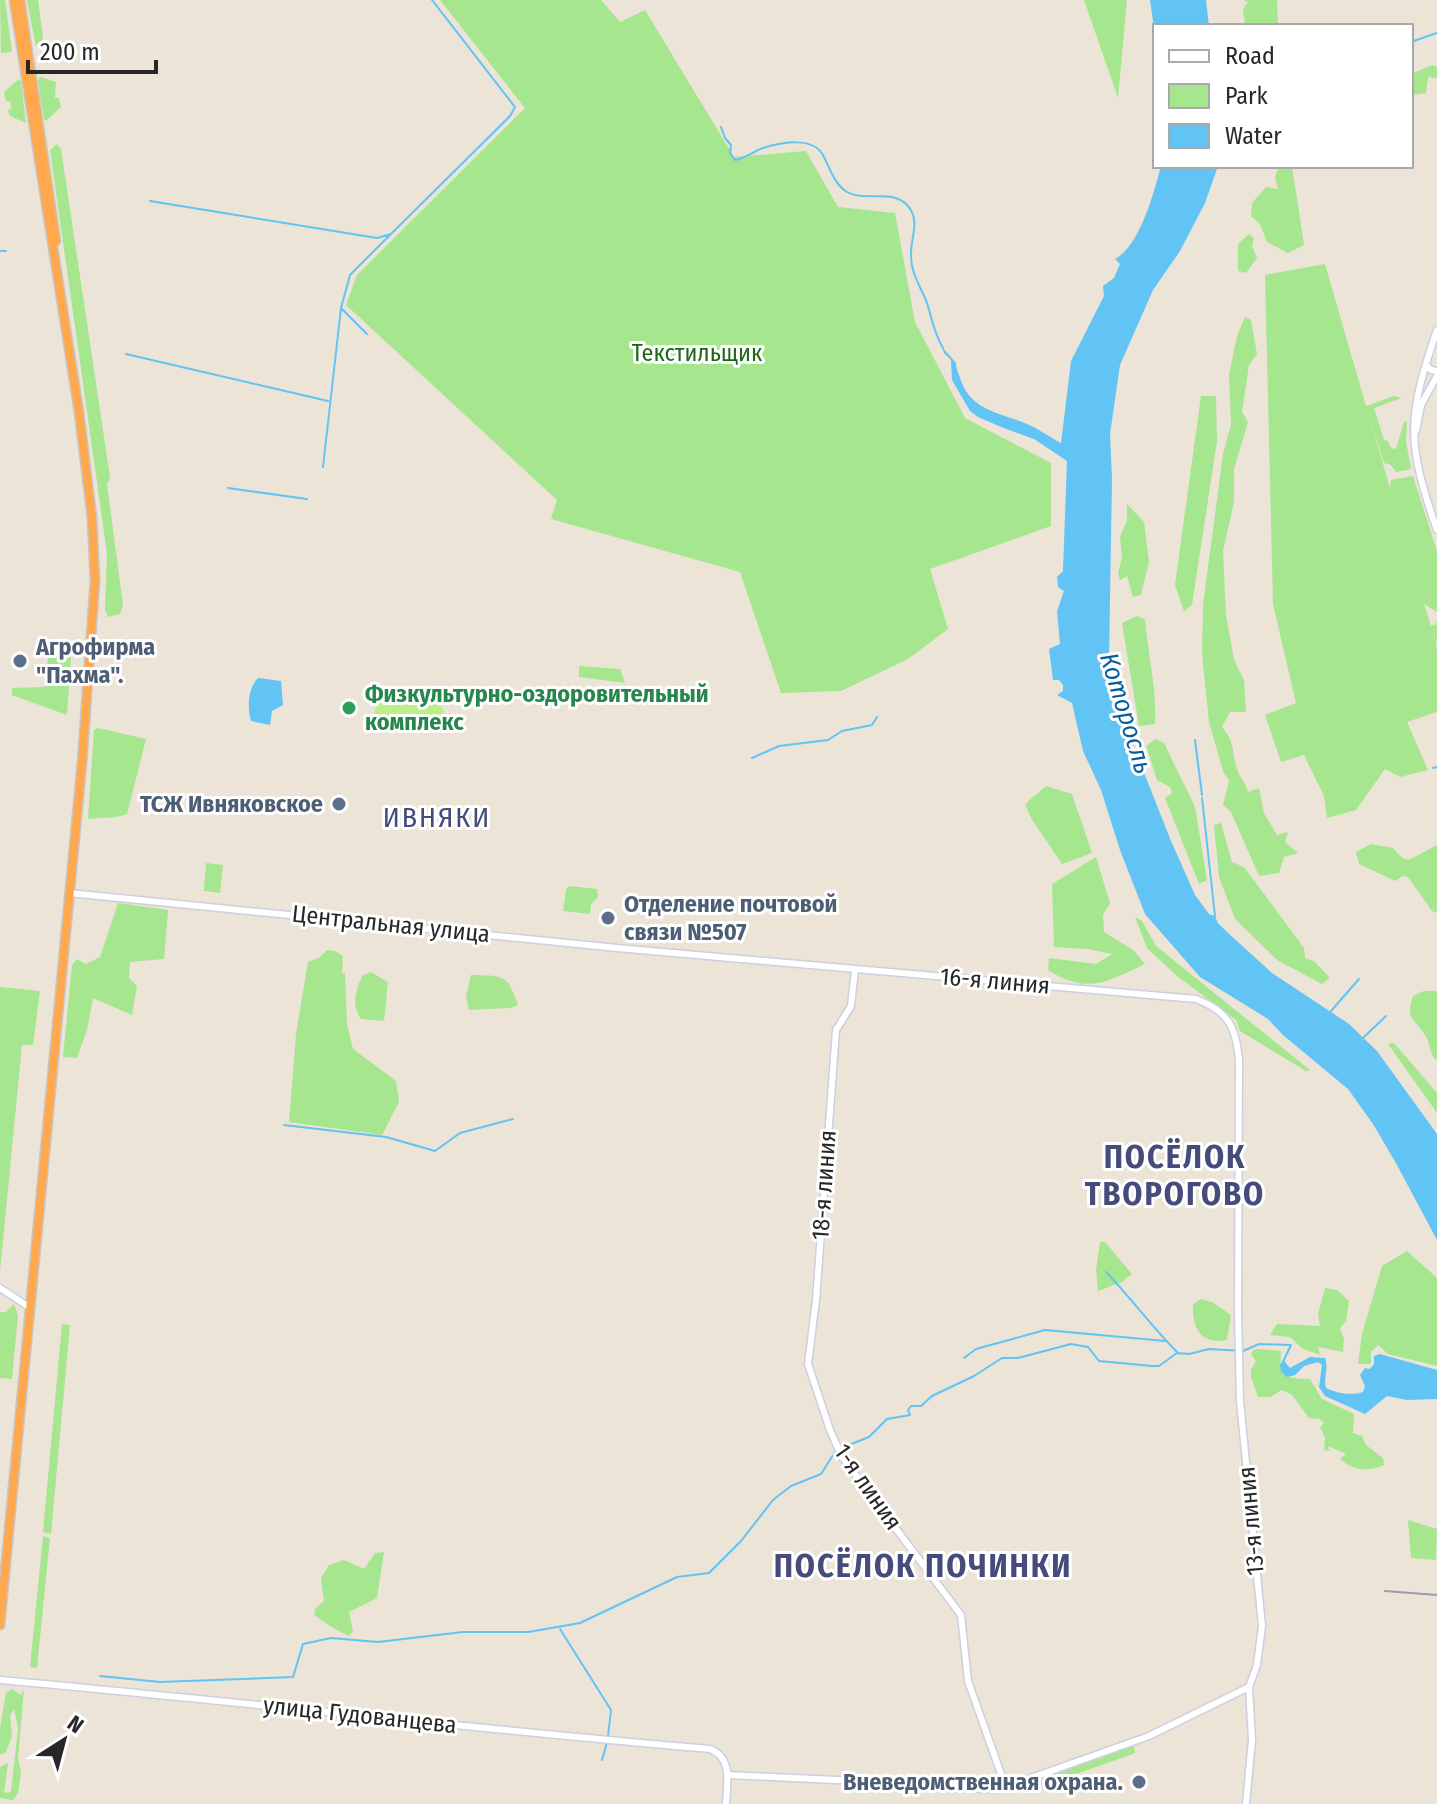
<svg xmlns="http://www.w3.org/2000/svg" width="1437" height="1804" viewBox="0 0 1437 1804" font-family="'Fira Sans Condensed',sans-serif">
<rect width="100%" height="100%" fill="#ebe4d7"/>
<path fill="#a6e68f" d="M0,0H5L12,52L1,53Z
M27,0H38L43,38L39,47H36Z
M440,0H601L620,22L645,10L734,157L806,151L838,207L895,213L915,322L965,418L1051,463V526L930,569L948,629L908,659L841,691L781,693L740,572L551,519L557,500L346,305L357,275L525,108Z
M1084,0H1127L1118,98Z
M1244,0H1277L1278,26H1245L1243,9L1248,2Z
M1432,65L1437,67V78L1428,77L1426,93L1411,95V74Z
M40,77L56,82L55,98H59L61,107L46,121L44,119L38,81Z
M18,80L21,81L26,123L10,116L8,110L12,109L10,102L6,101L4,92Z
M57,144L61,149L110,477L107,484L123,605L120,614L108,617L105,610L107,553L50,150Z
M1279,166H1292L1304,245L1288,253L1267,242L1260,224L1251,216L1252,203L1266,187L1278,189L1275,177Z
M1249,234L1254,238L1252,246L1257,258L1246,273L1238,271V244Z
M1325,264L1366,406L1394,396L1402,398L1374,408L1384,440L1388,441L1391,448L1396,449L1404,422L1407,421L1406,441L1411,469L1396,472L1391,465L1384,463L1370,419L1390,488L1391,480L1413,476L1437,551V612L1424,604L1431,626L1436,624L1437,620V644L1433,634L1437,648V712L1407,722L1428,770L1400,777L1385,769L1356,810L1327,818L1324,796L1304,755L1281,762L1265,715L1296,703L1273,604L1265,275Z
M1245,317L1251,320L1257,354L1249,365L1242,412L1248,422L1234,469V502L1223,551L1226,615L1234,660L1244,680L1246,712H1230L1222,727C1236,743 1231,751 1237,769C1240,778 1246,783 1248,792L1259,788L1264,813L1277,835L1288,832L1285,842L1298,853L1284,857L1279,873L1259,876L1231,812L1223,805L1229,781L1223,771L1209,722L1202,654L1203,605L1223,454L1231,424L1229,375L1237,336Z
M1201,396H1216L1217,441L1192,605L1184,611L1175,585Z
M1127,504L1144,522L1149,562L1141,595L1133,597L1127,576L1120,580L1118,573L1122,558L1120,536L1127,521Z
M1137,616L1145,619C1148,655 1157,689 1155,724L1139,726L1122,623Z
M38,641L72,643L67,715L12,695V688L45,687L48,657L37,654Z
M579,666L620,669L625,683L579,677Z
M98,728L146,739L127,814C115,819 101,817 88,819L94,730Z
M1156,739L1164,743L1195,807L1207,880L1199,884L1165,798L1172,793L1170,787L1157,780L1146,746Z
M1046,786L1072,794L1092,853L1062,864L1031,818L1025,804Z
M1221,823L1232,862L1244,867L1304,948L1305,958L1314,961L1330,978L1322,984L1277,960L1235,919L1219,877L1214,825Z
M1371,844L1393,848L1402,858L1409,860L1437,845V913L1432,911L1408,877L1403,876L1395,881L1359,864L1356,852Z
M1096,857L1110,903L1103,915L1104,932L1133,950L1145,964C1107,982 1087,995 1048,970L1049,958L1096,964L1112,954L1088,949L1054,947L1052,884Z
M206,863L223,865L220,893L204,891Z
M569,886L597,889L598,897L591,904L590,914L563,911L566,890Z
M118,903L168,910L164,959L130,962L129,978L137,986L132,1015L93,998L87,1030L77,1058L63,1057L72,965L77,959L86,964L100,957Z
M1135,917L1142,921L1156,946L1310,1070L1306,1071L1240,1031L1236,1020L1177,976L1147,948Z
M327,950L335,951L343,956L342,973H345L347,1024L353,1049L396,1081L399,1102L382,1135L289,1122L296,1034L308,962L319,958Z
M371,972L388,982L384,1021L361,1019C351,1006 356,990 362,976Z
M471,975C503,976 507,973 518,1005L510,1008L469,1010L466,996Z
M0,987L40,991L33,1045H22L0,1272Z
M1424,991H1437V1061C1429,1053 1431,1046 1426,1037C1415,1017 1405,1022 1413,996Z
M1394,1043L1437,1093V1113L1388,1044Z
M1100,1242H1105L1132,1274L1122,1282L1098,1291L1096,1270Z
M1407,1251L1437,1278V1366L1388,1354L1378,1345L1371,1352V1364H1358L1362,1334L1382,1266Z
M1325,1288L1337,1290L1349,1301L1346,1321L1340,1328L1344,1339L1343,1352L1318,1347L1320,1355L1303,1349L1290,1337L1270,1335L1277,1324L1320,1326L1318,1314Z
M1201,1299L1212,1302L1231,1315L1227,1340C1200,1345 1192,1327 1193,1304Z
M14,1304L18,1315L12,1379L0,1378V1312H6Z
M62,1324L70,1325L51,1534L43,1532Z
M1260,1349L1281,1351C1279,1378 1286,1378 1310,1379L1322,1399L1354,1414L1353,1433L1362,1436L1366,1445L1383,1458L1384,1465C1366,1472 1354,1471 1340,1459L1346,1454L1328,1446L1329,1451L1324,1450L1325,1438L1320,1427L1324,1423L1320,1419L1309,1418L1292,1395L1282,1390L1270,1397H1258L1251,1377V1370L1256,1361L1251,1354L1253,1350Z
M1408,1520L1437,1529L1436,1560L1411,1558Z
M43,1536L50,1538L37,1668L30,1667Z
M384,1552L377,1598L349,1612L353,1631L349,1636L333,1628L314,1615L315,1609L324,1601L321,1578L329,1565L344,1560L364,1569L375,1553Z
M12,1689L21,1695L24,1689L18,1758L21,1773L18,1793L13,1800L0,1798V1767L8,1763L4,1793L11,1792L18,1729L14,1709L10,1715L12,1737L6,1752L0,1755V1728L6,1693Z
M1134,1746L1135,1753L1035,1789L1019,1787Z"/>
<path fill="#bcee8a" d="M384,698L437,703L444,710L442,724L433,730L384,725L374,714L377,702Z"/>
<path fill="#62c3f5" d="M1150,0H1206L1209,26H1155V36Z
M1161,166H1218L1205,203L1180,251L1153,290L1120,365L1110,434L1112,478L1109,659L1124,722L1171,841L1195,895L1209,914L1215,916L1218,923L1228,933L1272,973L1349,1024L1377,1051L1437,1134V1240L1397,1165L1373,1124L1348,1089L1283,1035L1268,1019L1200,977L1145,914L1120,850L1101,790L1083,751L1072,703L1057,695L1063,691V685L1059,680H1053L1049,649L1060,644L1057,611L1064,591L1058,587L1057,577L1063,571L1067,461L1034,439L1001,427L978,417L970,411L952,380L951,360L944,353L942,347L956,363C956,370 959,374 961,381C972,411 1001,413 1027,424C1039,429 1050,437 1061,443L1071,361L1104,296L1103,286L1114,278L1120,264L1115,259C1140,246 1154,192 1161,166Z
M258,678L281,681L283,705L272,711L270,725L251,721C247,707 248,688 258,678Z
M1380,1354L1437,1370V1399L1407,1400L1387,1396L1365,1414L1325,1396L1319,1387L1322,1365L1318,1362L1304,1366L1295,1375L1287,1377L1281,1371L1280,1364L1284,1361L1290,1368L1310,1357L1325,1358C1329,1370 1323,1378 1326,1388C1335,1393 1353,1396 1363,1392L1365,1386L1360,1375L1365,1368L1370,1369L1374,1364V1356Z"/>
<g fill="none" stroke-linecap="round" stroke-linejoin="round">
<path stroke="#62c3f5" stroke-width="2" d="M1411,42L1437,33
M721,127L725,138L731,145L730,153L735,160C746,158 754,151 763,148C782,142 815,136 824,157C830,169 835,185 847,192C864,202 891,189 906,204C922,219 910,238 911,256C911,274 921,287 927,303C932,319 934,333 943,348
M150,201L377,238L391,234L510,116L515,107L432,0
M0,251H6
M342,309L367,334
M126,354L328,401
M323,467L341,308L350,275L390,235
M228,488L307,499
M1195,740L1202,795
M752,758L779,746L828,740L842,731L872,725L877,717
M1433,768L1437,767
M1202,798L1215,916
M1331,1011L1359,979
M1363,1038L1386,1016
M284,1125L386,1137L435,1151L460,1133L513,1119
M1106,1272C1131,1298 1152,1327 1177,1352
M964,1358L976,1349L1045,1330L1165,1341
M841,1448L869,1437L887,1419L910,1415L908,1410L911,1406H921L932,1396L974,1376L1002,1358H1018L1071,1344L1088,1347L1099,1361L1152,1366H1159L1177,1353L1189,1354L1209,1349L1243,1351L1259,1344L1291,1345L1283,1362
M560,1629L611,1710L608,1736
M100,1676L160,1682L293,1677L303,1644L331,1638L378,1642L463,1632H528L580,1623L677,1577L709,1573L741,1541L773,1500L791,1486L821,1474L835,1452
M602,1760L607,1742"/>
<g stroke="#cccfe2" stroke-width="9">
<path id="secondary" d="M1437,330C1407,418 1406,441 1437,530
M1426,365L1431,370L1437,371
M1416,431L1421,405L1437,376
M69,893L617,948L1196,999C1228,1011 1236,1027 1239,1060L1238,1311L1240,1401L1262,1626L1257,1665L1249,1687L1252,1740L1246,1804
M855,970L851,1006L836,1030L816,1300L808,1364L830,1430L842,1457L961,1615L968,1681L1006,1788
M0,1288L29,1307
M0,1680C237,1701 473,1729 710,1749C733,1758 727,1783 726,1804
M727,1775L857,1781L932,1788L1000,1789L1149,1736L1249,1687"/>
</g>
<g stroke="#c7c7c7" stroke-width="11">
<path id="highway" d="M20,0L56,241
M0,1625L82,763L95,580L92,518L79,412L14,0"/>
</g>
<use href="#secondary" stroke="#fff" stroke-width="6"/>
<use href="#highway" stroke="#ffa84e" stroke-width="8"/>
<path stroke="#9a9cb3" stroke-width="2" d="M1385,1591L1437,1595"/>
</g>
<g fill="#5c6f8a" stroke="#fff" stroke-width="3">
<circle cx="20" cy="661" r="8"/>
<circle cx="339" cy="804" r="8"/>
<circle cx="608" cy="918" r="8"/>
<circle cx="1139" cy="1782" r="8"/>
</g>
<circle fill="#2e9e5b" stroke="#fff" stroke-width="3" cx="349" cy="708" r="8"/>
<g text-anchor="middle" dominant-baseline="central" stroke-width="6" stroke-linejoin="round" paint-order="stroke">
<g font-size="24" fill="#1f6715" stroke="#fff">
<text x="697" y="353">Текстильщик</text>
</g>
<g font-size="24" font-weight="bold" fill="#4e5e75" stroke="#fff" text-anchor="start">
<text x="36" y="647">Агрофирма<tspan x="36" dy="28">"Пахма".</tspan></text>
<text x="323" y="804" text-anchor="end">ТСЖ Ивняковское</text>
<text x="624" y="904">Отделение почтовой<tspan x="624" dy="28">связи №507</tspan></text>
<text x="1123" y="1782" text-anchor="end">Вневедомственная охрана.</text>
</g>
<g font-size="24" font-weight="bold" fill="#27864d" stroke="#fff" text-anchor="start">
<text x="365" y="694">Физкультурно-оздоровительный<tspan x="365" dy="28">комплекс</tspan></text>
</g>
<g font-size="24" fill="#272727" stroke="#fff">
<text transform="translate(391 924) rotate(6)">Центральная улица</text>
<text transform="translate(995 981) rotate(5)">16-я линия</text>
<text transform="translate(824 1185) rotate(-86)">18-я линия</text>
<text transform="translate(868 1487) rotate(55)">1-я линия</text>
<text transform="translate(1251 1521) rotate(-95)">13-я линия</text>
<text transform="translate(360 1715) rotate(6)">улица Гудованцева</text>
</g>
<g font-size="26" font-style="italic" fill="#055d9d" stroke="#fff">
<text transform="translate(1126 713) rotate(73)">Которосль</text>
</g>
<g font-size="28" letter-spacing="2" fill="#454b7a" stroke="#fff">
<text x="437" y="817">ИВНЯКИ</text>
</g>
<g font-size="32" font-weight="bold" letter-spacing="2" fill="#454b7a" stroke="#fff">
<text x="1175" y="1157">ПОСЁЛОК<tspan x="1175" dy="37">ТВОРОГОВО</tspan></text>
<text x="923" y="1566">ПОСЁЛОК ПОЧИНКИ</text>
</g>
</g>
<rect x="1153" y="24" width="260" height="144" fill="#ffffff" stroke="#a9a9a9" stroke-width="2"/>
<rect x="1169" y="50" width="40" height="12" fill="#ffffff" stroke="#a9a9a9" stroke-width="2"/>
<text x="1225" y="64" font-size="24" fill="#272727">Road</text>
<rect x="1169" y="84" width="40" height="24" fill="#a6e68f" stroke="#a9a9a9" stroke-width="2"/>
<text x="1225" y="104" font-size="24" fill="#272727">Park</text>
<rect x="1169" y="124" width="40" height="24" fill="#62c3f5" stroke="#a9a9a9" stroke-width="2"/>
<text x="1225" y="144" font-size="24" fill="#272727">Water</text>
<g transform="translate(64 1740) rotate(36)" stroke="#ffffff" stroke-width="6" paint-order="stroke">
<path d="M0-6L14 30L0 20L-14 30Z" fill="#272727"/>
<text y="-12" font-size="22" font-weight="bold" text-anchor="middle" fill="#272727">N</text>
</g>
<path d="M28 60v12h128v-12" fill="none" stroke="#272727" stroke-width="4"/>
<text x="40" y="60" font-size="24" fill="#272727" stroke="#ffffff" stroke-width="6" paint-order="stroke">200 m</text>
</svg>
